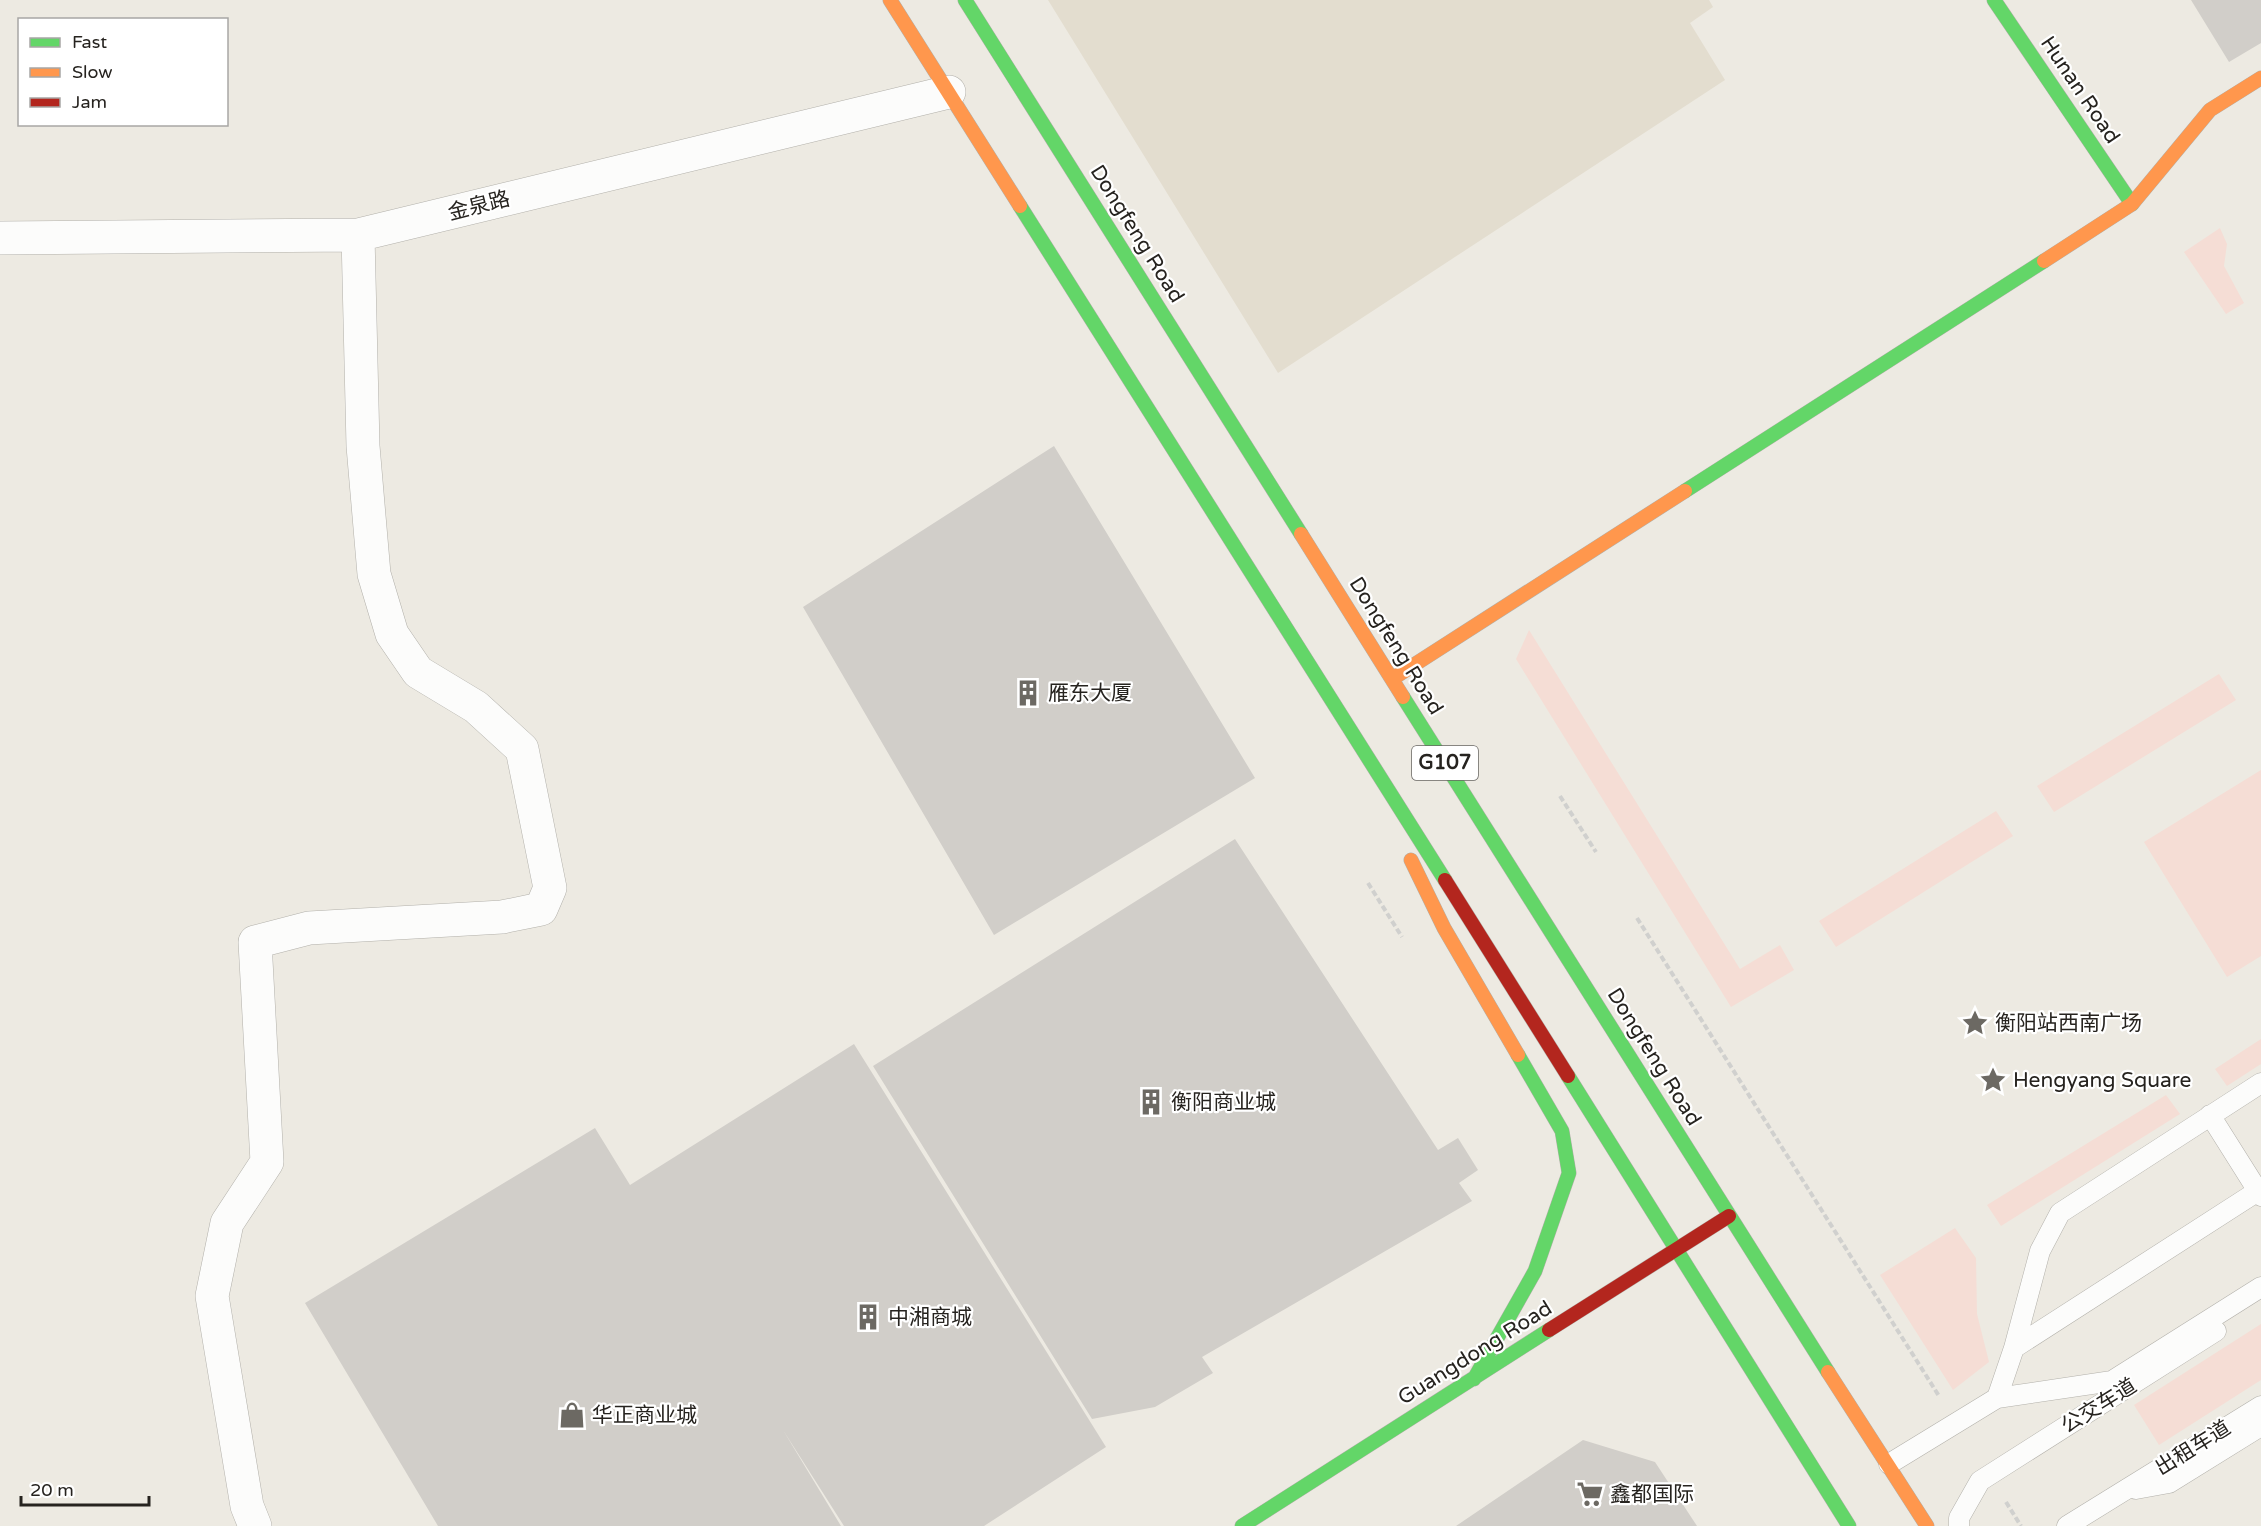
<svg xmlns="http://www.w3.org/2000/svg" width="2261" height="1526" viewBox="0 0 2261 1526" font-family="'Varela Round','Noto Sans SC',sans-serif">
<rect width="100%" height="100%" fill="#edeae2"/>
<path fill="#e3ddcf" d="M1048,0H1709L1713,7L1690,23L1725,80L1278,373Z"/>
<path fill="#f5ddd5" d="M2220,228L2227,244L2224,266L2244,303L2226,314L2184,252Z
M1529,630L1740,969L1780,945L1794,970L1731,1007L1516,659Z
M2219,674L2236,700L2054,812L2037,786Z
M2261,770V956L2227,977L2144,842Z
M1996,811L2013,836L1836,947L1819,921Z
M2261,1039V1064L2227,1086L2215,1069Z
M2166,1095L2180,1114L2001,1226L1987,1205Z
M1955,1228L1976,1258L1977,1314L1989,1362L1953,1390L1880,1275Z
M2261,1324V1380L2159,1445L2134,1405Z"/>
<path fill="#d1cec9" d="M2191,0H2261V43L2229,62Z
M1054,446L1255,778L994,935L803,607Z
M1235,839L1438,1150L1458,1138L1478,1170L1459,1183L1472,1201L1202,1357L1213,1373L1155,1407L1092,1419L873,1066Z
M854,1044L1106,1447L984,1526H844L783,1430L841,1526H438L305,1303L595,1128L630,1185Z
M1583,1440L1655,1462L1697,1526H1456Z"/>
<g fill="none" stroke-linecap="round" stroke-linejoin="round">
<g stroke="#b2b0aa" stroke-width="21">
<path id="lane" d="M2210,1115L2261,1196
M2014,1348L2040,1251L2060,1213L2261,1083
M1997,1398L2014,1348L2261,1189
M1889,1464L1997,1398L2112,1381L2261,1287
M2136,1489L2169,1483L2261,1426
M1959,1526V1518L1980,1481L2216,1331
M2067,1526L2261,1406"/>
</g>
<g stroke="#b2b0aa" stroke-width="34">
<path id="street" d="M0,238L358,235L949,92
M255,1526L247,1506L212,1296L227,1223L267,1162L255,942L309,928L502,917L541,909L550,888L522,749L476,707L418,672L392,634L374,574L363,446L358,235"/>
</g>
<g stroke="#b2b0aa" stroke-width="15">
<path id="fast" d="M965,0L1301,534
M1994,0L2132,204
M1020,206L1445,880
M1685,491L2044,261
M1403,697L1828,1372
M1568,1076L1849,1526
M1474,1379L1535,1271L1569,1173L1562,1131L1518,1055
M1242,1526L1549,1330"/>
</g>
<g stroke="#b2b0aa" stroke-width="15">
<path id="slow" d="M890,0L1020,206
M2044,261L2132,204L2210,110L2261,78
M1301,534L1403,697
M1392,679L1685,491
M1411,860L1444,928L1518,1055
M1828,1372L1927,1526"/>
</g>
<g stroke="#b2b0aa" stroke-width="15">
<path id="jam" d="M1445,880L1568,1076
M1549,1330L1729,1216"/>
</g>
<path stroke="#d0d0ce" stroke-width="4" stroke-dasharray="6 3" stroke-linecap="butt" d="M1560,796L1596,852
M1368,883L1402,937
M1637,918L1939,1396
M2006,1502L2021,1526"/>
<use href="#lane" stroke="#fcfcfb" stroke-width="20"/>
<use href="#street" stroke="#fcfcfb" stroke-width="33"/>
<use href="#fast" stroke="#63d668" stroke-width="14"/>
<use href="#slow" stroke="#ff974d" stroke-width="14"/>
<use href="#jam" stroke="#b3261e" stroke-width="14"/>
</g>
<defs>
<g id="building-bare" transform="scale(2.07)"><path d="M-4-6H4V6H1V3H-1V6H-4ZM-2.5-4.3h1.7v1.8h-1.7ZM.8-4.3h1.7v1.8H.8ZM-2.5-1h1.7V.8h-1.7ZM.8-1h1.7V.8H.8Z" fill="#6c6963" stroke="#fff" stroke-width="2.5" paint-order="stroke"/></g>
<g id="sight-bare" transform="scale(2.07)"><path d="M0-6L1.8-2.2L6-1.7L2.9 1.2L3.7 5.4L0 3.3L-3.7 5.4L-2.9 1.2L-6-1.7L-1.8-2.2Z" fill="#6c6963" stroke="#fff" stroke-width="2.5" paint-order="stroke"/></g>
<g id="shop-bare" transform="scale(2.07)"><path d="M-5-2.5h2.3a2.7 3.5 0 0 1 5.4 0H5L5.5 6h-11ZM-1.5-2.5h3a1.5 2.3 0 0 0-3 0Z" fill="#6c6963" stroke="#fff" stroke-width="2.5" paint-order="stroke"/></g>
<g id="supermarket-bare" transform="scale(2.07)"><path d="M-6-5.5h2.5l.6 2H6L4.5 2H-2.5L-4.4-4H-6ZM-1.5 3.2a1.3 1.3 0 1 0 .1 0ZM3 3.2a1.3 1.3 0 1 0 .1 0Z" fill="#6c6963" stroke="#fff" stroke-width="2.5" paint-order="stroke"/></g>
</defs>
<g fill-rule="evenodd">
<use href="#building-bare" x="1028" y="693"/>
<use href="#sight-bare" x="1975" y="1023"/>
<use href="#sight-bare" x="1993" y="1080"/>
<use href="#building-bare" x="1151" y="1102"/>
<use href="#building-bare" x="868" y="1317"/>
<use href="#shop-bare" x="572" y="1415"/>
<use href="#supermarket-bare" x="1590" y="1494"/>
</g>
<g text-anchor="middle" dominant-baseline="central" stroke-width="4.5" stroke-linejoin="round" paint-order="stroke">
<rect fill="#fff" stroke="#676562" stroke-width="1.5" x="1412" y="746" width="66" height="34" rx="4.5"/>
<g font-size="20" font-weight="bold" fill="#26231f">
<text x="1445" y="763">G107</text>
</g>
<g font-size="21" fill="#26231f" stroke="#fff">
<text transform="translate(2080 90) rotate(56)">Hunan Road</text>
<text transform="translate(479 206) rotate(-14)">金泉路</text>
<text transform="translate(1137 234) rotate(58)">Dongfeng Road</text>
<text transform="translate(1396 646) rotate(58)">Dongfeng Road</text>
<text transform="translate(1654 1057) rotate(58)">Dongfeng Road</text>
<text transform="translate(1475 1353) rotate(-32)">Guangdong Road</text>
<text transform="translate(2099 1406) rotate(-32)">公交车道</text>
<text transform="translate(2193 1448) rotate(-32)">出租车道</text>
</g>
<g font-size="21" fill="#26231f" stroke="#fff" text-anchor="start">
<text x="1048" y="693">雁东大厦</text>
<text x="1995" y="1023">衡阳站西南广场</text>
<text x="2013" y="1080">Hengyang Square</text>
<text x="1171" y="1102">衡阳商业城</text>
<text x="888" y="1317">中湘商城</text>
<text x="592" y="1415">华正商业城</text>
<text x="1610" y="1494">鑫都国际</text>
</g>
</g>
<rect x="18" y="18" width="210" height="108" fill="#ffffff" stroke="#a8a7a5" stroke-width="1.5"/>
<rect x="30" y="38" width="30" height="9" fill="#63d668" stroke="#a8a7a5" stroke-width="1.5"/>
<text x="72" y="48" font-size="18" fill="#26231f">Fast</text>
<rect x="30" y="68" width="30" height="9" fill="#ff974d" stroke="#a8a7a5" stroke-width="1.5"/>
<text x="72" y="78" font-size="18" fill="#26231f">Slow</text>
<rect x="30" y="98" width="30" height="9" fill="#b3261e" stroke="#a8a7a5" stroke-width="1.5"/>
<text x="72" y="108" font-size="18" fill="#26231f">Jam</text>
<path d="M21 1496v9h128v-9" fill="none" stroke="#26231f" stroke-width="3"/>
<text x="30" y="1496" font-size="18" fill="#26231f" stroke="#ffffff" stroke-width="4.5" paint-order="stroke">20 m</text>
</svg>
